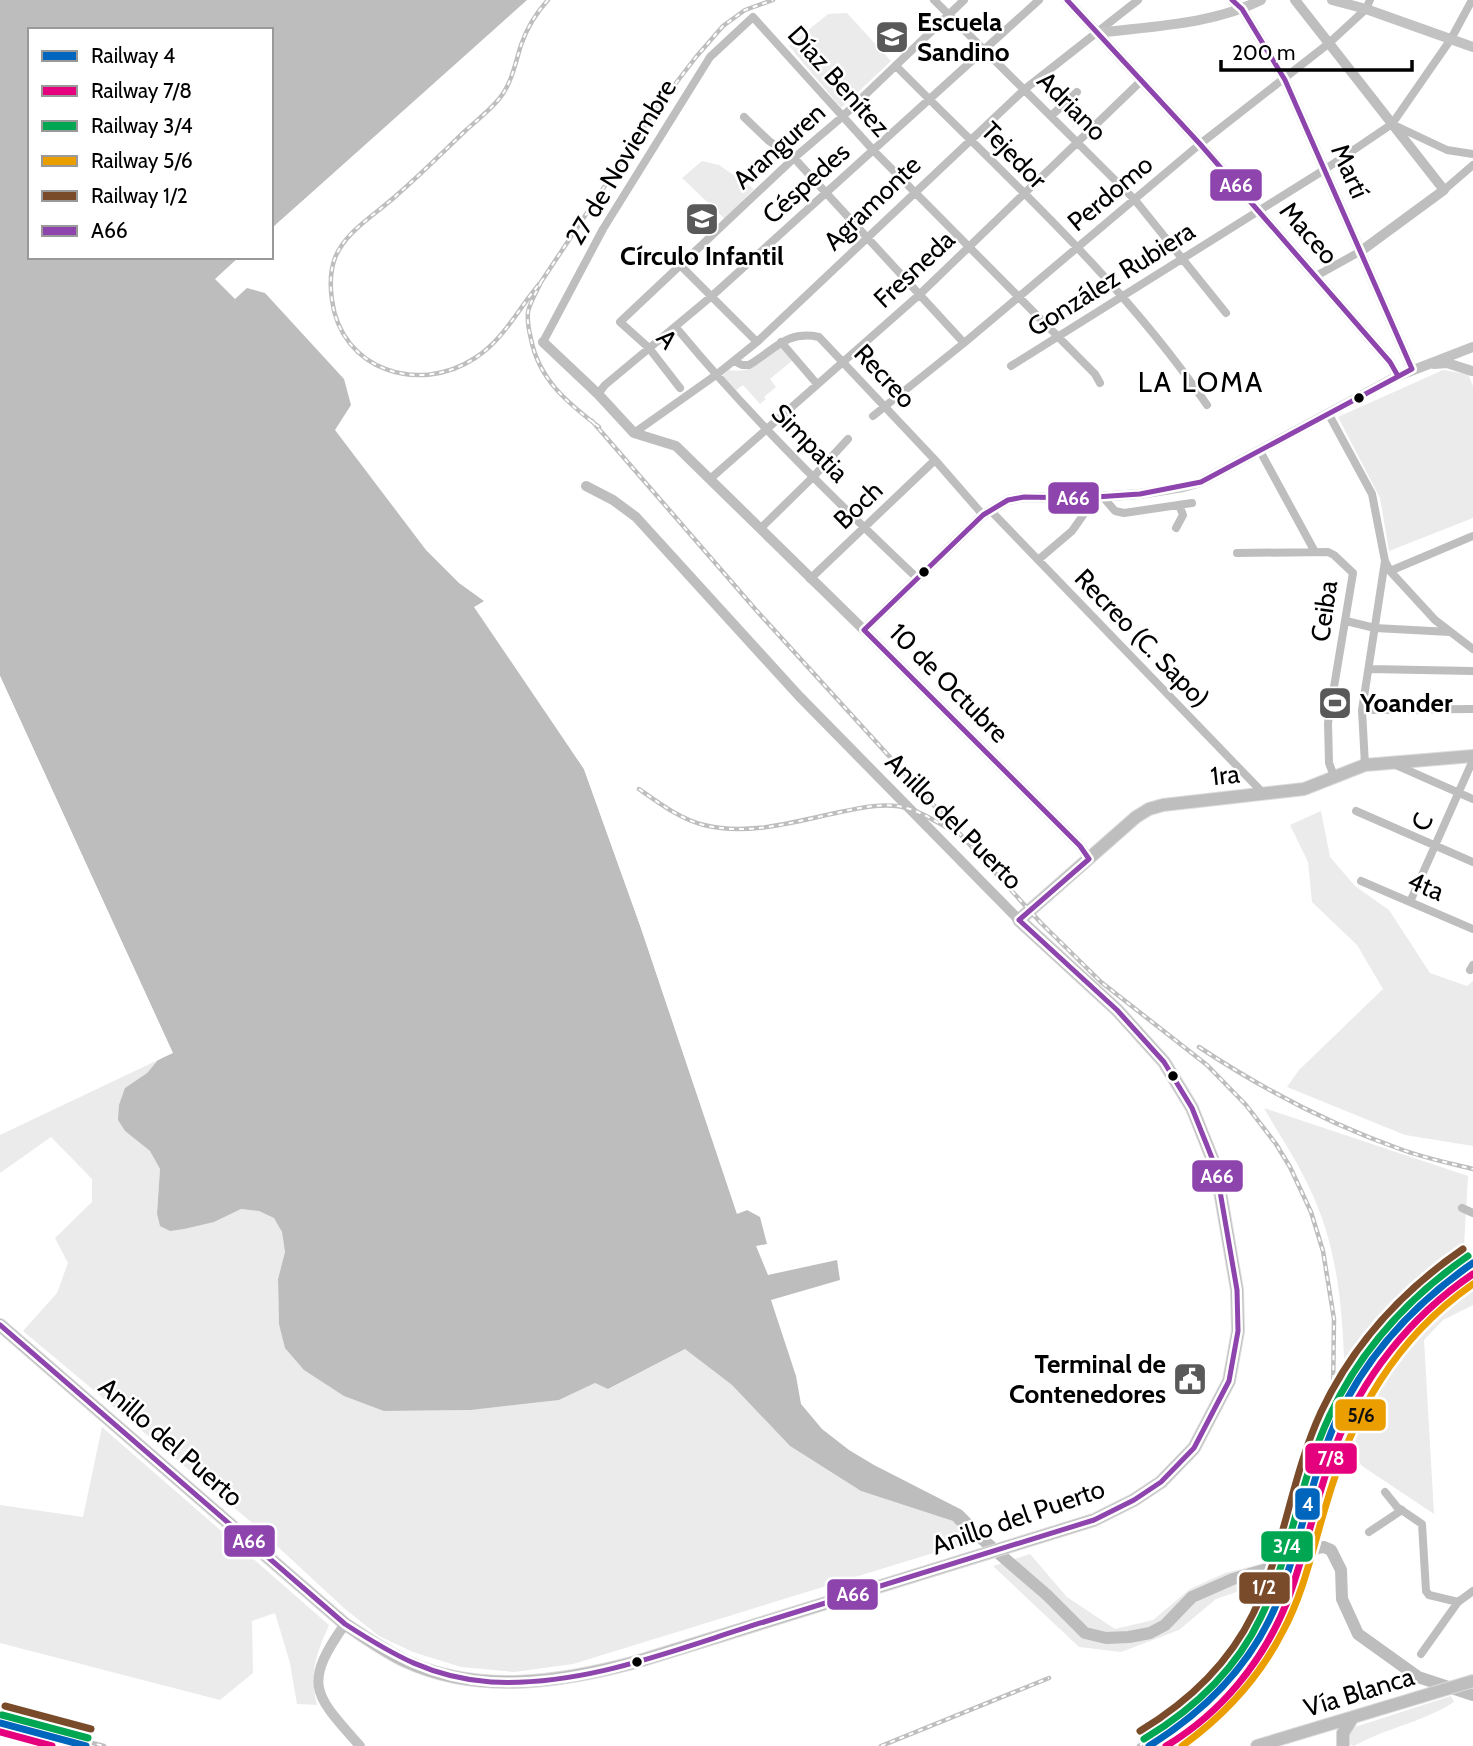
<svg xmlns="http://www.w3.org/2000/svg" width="1473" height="1746" viewBox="0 0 1473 1746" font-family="Cabin,sans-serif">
<rect width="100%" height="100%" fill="#fff"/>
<path fill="#ebebeb" d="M847,13L891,61L841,108L789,46L828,14Z
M702,161L719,165L754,189L725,219L682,178Z
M781,346L793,360L770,379L776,387L764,397L766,399L760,404L743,385L736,390L722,376L729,370C752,374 764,360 781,346Z
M1443,370L1468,374L1473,386V518L1389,551L1380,498L1338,417Z
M1321,811L1330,857L1355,886L1389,910L1430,973L1467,986L1473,981V1146L1405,1135L1287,1087L1299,1070L1383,989L1357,945L1312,902L1308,862L1290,825Z
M158,1060L147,1073L125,1088V1131L150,1151L160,1169L157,1214L160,1226L214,1222L241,1209L259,1211L275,1218L282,1232L285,1252L278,1279L279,1324L384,1411L471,1410L559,1400L595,1383L609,1389L685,1349L732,1385L790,1446L861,1491L953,1521L963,1528L969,1542L573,1664L514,1672L461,1667L413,1652L379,1636L345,1609L251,1522L23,1331L57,1293L68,1263L55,1238L92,1202V1179L51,1137L0,1173V1135Z
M1264,1108L1468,1176L1463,1263L1426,1290L1396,1319L1345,1388C1343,1316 1340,1248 1307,1183C1295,1157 1278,1133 1264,1108Z
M1473,1276V1305L1443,1320L1424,1340L1434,1514L1362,1466L1346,1444L1369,1400L1414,1331L1467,1279Z
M102,1427L329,1625C316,1655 309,1672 317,1705L297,1704L290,1663L275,1613L252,1621L253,1673L220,1700L0,1643V1505L83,1517Z
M1030,1554L1067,1597L1115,1629L1153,1620L1190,1589L1225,1573L1269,1562L1266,1582L1216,1599L1179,1630L1121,1652L1079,1647L993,1566Z
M1451,1696L1454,1702C1423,1722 1386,1728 1354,1746L1349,1744L1348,1735L1355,1727Z"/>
<path fill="#bdbdbd" d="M0,0H529L271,229V30H30V257H239L215,279L235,299L247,288L265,293L344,379L351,405L335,430L426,550L459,583L484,601L475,607L584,769L641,928L737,1213L747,1210L760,1217L767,1244L756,1246L768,1275L837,1260L840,1280L771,1300L796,1376L801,1404L822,1429L849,1450L874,1465L962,1510L971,1519L972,1528H963L953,1521L861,1491L790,1446L732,1385L685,1349L608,1389L595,1383L559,1400L471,1410L384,1411L344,1396L304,1370L285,1348L279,1324L278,1279L285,1252L282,1232L274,1218L259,1211L241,1209L214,1222L184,1229L170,1231L160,1226L157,1214L160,1169L150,1151L125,1131L118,1120L119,1105L125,1088L147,1073L158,1060L172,1052L0,676Z"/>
<path fill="#fff" d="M527,0H533L271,232V229Z
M487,600L486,604L479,608L587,768L644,927L739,1209L745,1207L747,1210L737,1214L641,928L584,769L474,607Z
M0,676L173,1053L158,1060L156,1057L168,1051L0,684Z"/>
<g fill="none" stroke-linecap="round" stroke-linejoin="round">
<path stroke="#bdbdbd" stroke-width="12" d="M959,1519L1047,1595L1085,1633L1106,1638L1129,1637L1150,1633L1165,1625L1192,1597L1233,1579L1305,1558L1317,1548L1324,1547L1331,1550L1341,1570L1342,1599L1358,1634L1418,1677L1473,1695"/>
<g stroke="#dbdbdb" stroke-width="14">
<path id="primary" d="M0,1325L345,1624C365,1637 384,1651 405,1661C479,1695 561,1682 636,1662L1094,1520L1134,1500L1161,1482L1194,1448L1229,1381L1238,1331L1237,1290L1216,1168L1192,1108L1164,1062L1117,1010L1019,920L1136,817L1149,809L1163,805L1304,789L1365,765L1473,756
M1257,1746L1473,1681
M1343,1746V1733L1353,1717"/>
</g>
<path stroke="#bebebe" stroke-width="8" d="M934,0L1135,200L1226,313
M896,66C1003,174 1121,279 1207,405
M1051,116L1077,92
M744,117L769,141L794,158L964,343
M1394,125L1447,150L1473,154
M1444,190L1473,165
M681,266L757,342
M1316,276L1361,251
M679,331C752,419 835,500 917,578
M543,342L603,229L710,57L753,17L874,151L1095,374L1100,383
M781,342L817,384
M734,361L742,365H749C775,350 786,330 819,337L935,460L983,515
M1011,366L1324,170L1392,124L1451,39L1472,0
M680,388L649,348L620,322L794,158L842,117L964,0
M598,394L605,385L713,295L1039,0
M1328,413L1372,494L1385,561L1362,710L1365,765
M873,416L964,343L1200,144L1328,44L1366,9L1370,0
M634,433L716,375L757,342L1025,89L1138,0
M1260,451L1315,552
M710,479L919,295L1141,81
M1103,497L1115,511L1124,513L1192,503
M990,510L1264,794
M1176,528L1183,515L1179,505
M760,529L814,476L848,439
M1237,553L1328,552L1334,555L1353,573L1328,723L1329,763L1334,776
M1038,560L1072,531L1096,497
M1386,563L1390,571L1435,620L1473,649
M1390,571L1473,536
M810,579L935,460
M1346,621L1375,628L1450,632
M1369,669L1473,671
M1362,710L1473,709
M1396,765L1473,799
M1356,811L1473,862
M1361,881L1473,929
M1410,902L1473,760
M1470,970L1473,965
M1462,1208L1473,1213
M1385,1492L1397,1507L1422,1524L1426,1591L1429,1595L1458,1602
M1369,1532L1402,1510
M1421,1654L1458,1602L1473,1591"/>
<path stroke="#bebebe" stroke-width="10" d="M1295,0L1444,190L1361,251
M543,342L598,394L634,433L676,446L864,630
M586,486L613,500L636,517L799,696L1019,920"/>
<path stroke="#c2c2c2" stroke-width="10" d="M1067,0L1200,144L1390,362L1398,376
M1232,0L1242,9L1285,80L1412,369
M1332,0L1366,9L1473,47
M1096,33C1151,26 1211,25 1261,0
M1434,364L1447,363L1472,371
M1089,859L1080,846L864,630L983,515L1008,500L1024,497L1081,498L1140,494L1183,487L1201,482L1398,376L1473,347
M345,1624C302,1685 314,1694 360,1746"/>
<use href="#primary" stroke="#bebebe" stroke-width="12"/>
<g stroke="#bebebe" stroke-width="4.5">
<path id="rail" d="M548,0C536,13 527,28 521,45C515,64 512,83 499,99C489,111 476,121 464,132C442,153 421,174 398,194C378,213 345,231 335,258C330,271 330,286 332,300C341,370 419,395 475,358C504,340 519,307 541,282L656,109L696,57L723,26L745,10L773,0
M541,282C537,291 530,302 528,312C527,321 529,331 531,339C539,380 568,403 599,427
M592,421L756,610L1041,923L1101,982L1207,1065L1246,1105L1276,1144L1290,1167L1311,1212L1323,1251L1334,1319L1333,1394L1302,1514L1275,1598L1246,1653L1211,1696L1180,1721L1139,1746
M639,789C659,803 680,819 704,825C749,836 793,822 836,813C859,808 887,801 910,809C925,814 940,824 953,831
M1199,1047C1261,1088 1329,1124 1400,1149C1424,1158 1449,1163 1473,1169
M1320,1483C1349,1390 1393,1325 1473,1268
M0,1719L104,1746
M881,1746L1049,1678"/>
</g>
<use href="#rail" stroke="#fff" stroke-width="2" stroke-dasharray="5" stroke-linecap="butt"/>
<g stroke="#fff" stroke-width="10">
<path id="bus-1" d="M1067,0L1200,144L1390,362L1398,376
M864,630L983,515L1008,500L1024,497L1081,498L1140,494L1201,482L1412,369L1285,80L1242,9L1232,0
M864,630L1080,846L1089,859
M1019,920L1089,859
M0,1325L345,1624C393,1655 432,1678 491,1682C585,1687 676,1649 764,1622C874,1588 984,1554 1094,1520L1134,1500L1161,1482L1194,1448L1229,1381L1238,1331L1237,1290L1216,1168L1192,1108L1164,1062L1117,1010L1019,920"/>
</g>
<use href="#bus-1" stroke="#8e44ad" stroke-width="5"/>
<g stroke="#fff" stroke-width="12">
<path id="rail-1" d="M0,1723L86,1746
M1149,1746C1207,1710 1254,1662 1279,1598C1301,1540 1311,1478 1336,1421C1366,1356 1415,1303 1473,1263"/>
</g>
<g stroke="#fff" stroke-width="12">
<path id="rail-2" d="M0,1732L52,1746
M1166,1746C1221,1713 1263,1662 1287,1602C1306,1553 1315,1500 1334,1450C1361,1378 1410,1317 1473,1274"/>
</g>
<g stroke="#fff" stroke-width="12">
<path id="rail-3" d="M2,1715L88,1738
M1144,1739C1194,1709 1236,1670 1261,1617C1292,1553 1299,1480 1330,1415C1361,1349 1409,1297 1468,1256"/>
</g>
<g stroke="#fff" stroke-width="12">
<path id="rail-4" d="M1182,1746C1225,1715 1259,1678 1283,1631C1304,1592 1313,1547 1326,1505C1352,1415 1394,1339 1473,1284"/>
</g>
<g stroke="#fff" stroke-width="12">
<path id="rail-5" d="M5,1706L91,1729
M1140,1731C1188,1702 1228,1665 1253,1614C1284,1550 1291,1477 1321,1412C1353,1344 1402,1291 1463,1249"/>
</g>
<use href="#rail-1" stroke="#0065bd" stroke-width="7"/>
<use href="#rail-2" stroke="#e5007d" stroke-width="7"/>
<use href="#rail-3" stroke="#00a651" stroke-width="7"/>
<use href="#rail-4" stroke="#eb9e00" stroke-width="7"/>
<use href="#rail-5" stroke="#7a4b2a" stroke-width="7"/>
</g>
<defs>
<g id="school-square" transform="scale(1.75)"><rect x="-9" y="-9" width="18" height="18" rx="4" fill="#595959" stroke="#fff"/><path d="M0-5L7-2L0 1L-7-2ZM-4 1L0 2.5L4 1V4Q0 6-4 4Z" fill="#fff"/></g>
<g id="stadium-square" transform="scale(1.75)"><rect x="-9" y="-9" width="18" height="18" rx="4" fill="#595959" stroke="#fff"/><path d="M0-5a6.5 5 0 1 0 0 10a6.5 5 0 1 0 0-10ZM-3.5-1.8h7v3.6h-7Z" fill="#fff"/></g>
<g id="civic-square" transform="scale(1.75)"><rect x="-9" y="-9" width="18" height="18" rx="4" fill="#595959" stroke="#fff"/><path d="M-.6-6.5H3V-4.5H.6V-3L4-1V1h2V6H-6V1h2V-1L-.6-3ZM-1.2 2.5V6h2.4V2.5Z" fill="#fff"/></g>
</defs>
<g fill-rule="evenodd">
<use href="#school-square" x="892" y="37"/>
<use href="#school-square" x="702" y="219"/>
<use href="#stadium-square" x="1335" y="703"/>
<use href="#civic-square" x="1190" y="1379"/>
</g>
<g fill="#000" stroke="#fff" stroke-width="2.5">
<circle cx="1359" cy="398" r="6"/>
<circle cx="924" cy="572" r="6"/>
<circle cx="1173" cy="1076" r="6"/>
<circle cx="637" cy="1662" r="6"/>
</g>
<g text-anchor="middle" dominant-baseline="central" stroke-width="5" stroke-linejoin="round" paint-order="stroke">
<g font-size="26" font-weight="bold" fill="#000" stroke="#fff" text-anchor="start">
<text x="917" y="22">Escuela<tspan x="917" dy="30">Sandino</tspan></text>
<text x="702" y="256" text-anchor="middle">Círculo Infantil</text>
<text x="1360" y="703">Yoander</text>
<text x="1166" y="1364" text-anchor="end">Terminal de<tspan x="1166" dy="30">Contenedores</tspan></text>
</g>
<g font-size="26" fill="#000" stroke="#fff">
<text transform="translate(839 81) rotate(48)">Díaz Benítez</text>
<text transform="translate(1072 106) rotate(45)">Adriano</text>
<text transform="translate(779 146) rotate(-42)">Aranguren</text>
<text transform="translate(1014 155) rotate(46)">Tejedor</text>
<text transform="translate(621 162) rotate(-59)">27 de Noviembre</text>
<text transform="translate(1350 171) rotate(66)">Martí</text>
<text transform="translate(806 183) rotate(-42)">Céspedes</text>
<text transform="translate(1110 193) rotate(-40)">Perdomo</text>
<text transform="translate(872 203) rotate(-44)">Agramonte</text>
<text transform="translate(1309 233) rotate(49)">Maceo</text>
<text transform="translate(914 269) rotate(-43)">Fresneda</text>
<text transform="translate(1111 279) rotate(-32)">González Rubiera</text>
<text transform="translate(667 339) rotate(48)">A</text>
<text transform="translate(885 376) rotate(47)">Recreo</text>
<text transform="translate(810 443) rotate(46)">Simpatia</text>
<text transform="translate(858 505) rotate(-44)">Boch</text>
<text transform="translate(1324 611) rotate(-82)">Ceiba</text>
<text transform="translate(1142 638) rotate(46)">Recreo (C. Sapo)</text>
<text transform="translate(949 683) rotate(45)">10 de Octubre</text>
<text transform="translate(1225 775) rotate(-6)">1ra</text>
<text transform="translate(954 821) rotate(45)">Anillo del Puerto</text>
<text transform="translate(1422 822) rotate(-66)">C</text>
<text transform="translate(1426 886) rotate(23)">4ta</text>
<text transform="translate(171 1442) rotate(41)">Anillo del Puerto</text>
<text transform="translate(1018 1517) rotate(-19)">Anillo del Puerto</text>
<text transform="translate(1359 1692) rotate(-17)">Vía Blanca</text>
</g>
<g font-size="28" letter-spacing="2" fill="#000" stroke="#fff">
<text x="1201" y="382">LA LOMA</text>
</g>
</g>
<g stroke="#fff" stroke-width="2.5">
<rect x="1209" y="168" width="54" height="34" rx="7" fill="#8e44ad"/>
<rect x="1047" y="481" width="53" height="34" rx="7" fill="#8e44ad"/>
<rect x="1191" y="1159" width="53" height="34" rx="7" fill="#8e44ad"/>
<rect x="1334" y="1398" width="53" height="34" rx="7" fill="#eb9e00"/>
<rect x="1304" y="1442" width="54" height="33" rx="7" fill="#e5007d"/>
<rect x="1294" y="1487" width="27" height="34" rx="7" fill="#0065bd"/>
<rect x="223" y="1524" width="53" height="34" rx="7" fill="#8e44ad"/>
<rect x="1260" y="1530" width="54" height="33" rx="7" fill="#00a651"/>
<rect x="1238" y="1571" width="53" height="34" rx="7" fill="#7a4b2a"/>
<rect x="826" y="1578" width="53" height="33" rx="7" fill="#8e44ad"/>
</g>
<g font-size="19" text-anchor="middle" font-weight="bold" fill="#fff">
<text x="1236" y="192">A66</text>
<text x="1073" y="505">A66</text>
<text x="1217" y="1183">A66</text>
<text x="1331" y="1465">7/8</text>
<text x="1308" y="1511">4</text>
<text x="249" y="1548">A66</text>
<text x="1287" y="1553">3/4</text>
<text x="1264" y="1594">1/2</text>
<text x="853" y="1601">A66</text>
</g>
<g font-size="19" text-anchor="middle" font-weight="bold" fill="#111">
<text x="1361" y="1422">5/6</text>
</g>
<rect x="28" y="28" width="245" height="231" fill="#ffffff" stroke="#999999" stroke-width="2"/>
<rect x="42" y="51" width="35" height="10" fill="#0065bd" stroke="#999999" stroke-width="2"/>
<text x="91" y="63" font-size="21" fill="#000000">Railway 4</text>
<rect x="42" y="86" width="35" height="10" fill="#e5007d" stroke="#999999" stroke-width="2"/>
<text x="91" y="98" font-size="21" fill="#000000">Railway 7/8</text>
<rect x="42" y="121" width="35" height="10" fill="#00a651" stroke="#999999" stroke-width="2"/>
<text x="91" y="133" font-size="21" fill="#000000">Railway 3/4</text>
<rect x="42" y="156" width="35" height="10" fill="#eb9e00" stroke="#999999" stroke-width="2"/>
<text x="91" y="168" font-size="21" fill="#000000">Railway 5/6</text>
<rect x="42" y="191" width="35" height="10" fill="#7a4b2a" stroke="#999999" stroke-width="2"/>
<text x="91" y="203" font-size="21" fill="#000000">Railway 1/2</text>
<rect x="42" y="226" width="35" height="10" fill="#8e44ad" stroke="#999999" stroke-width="2"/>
<text x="91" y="238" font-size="21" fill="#000000">A66</text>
<path d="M1221 60v10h191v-10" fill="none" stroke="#000000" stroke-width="3.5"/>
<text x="1232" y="60" font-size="21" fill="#000000" stroke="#ffffff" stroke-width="5" paint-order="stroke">200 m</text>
</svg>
